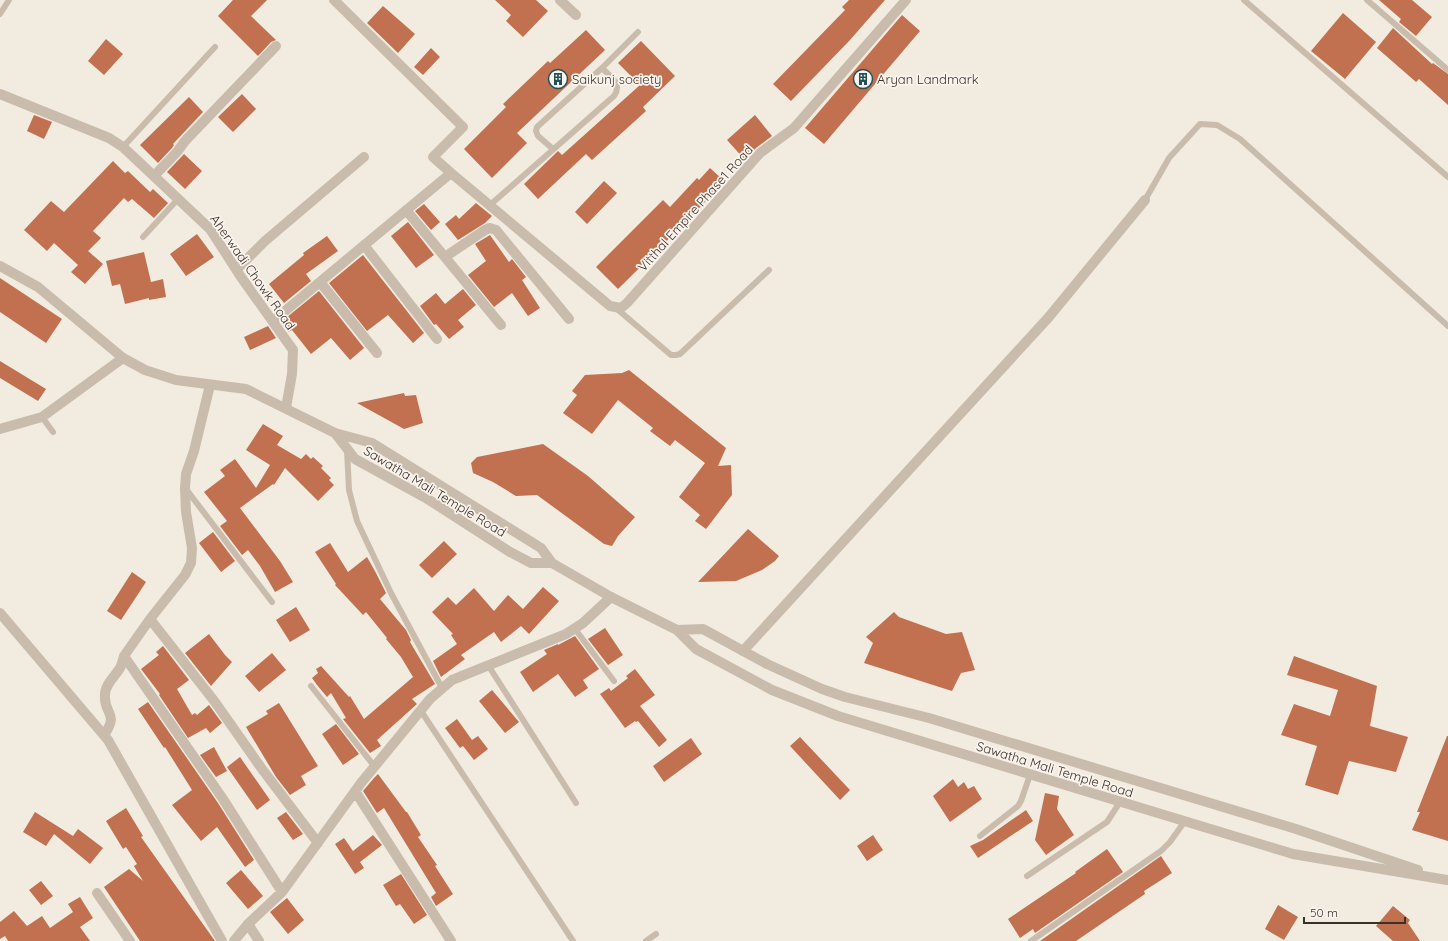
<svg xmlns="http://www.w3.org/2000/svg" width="1448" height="941" viewBox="0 0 1448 941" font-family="Quicksand,sans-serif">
<rect width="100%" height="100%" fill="#f2ebe0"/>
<path fill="#c17150" d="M233,0H267L251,16L276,40L271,42L258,56L218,16Z
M495,0H536L548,11L523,37L506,21L511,15Z
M849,0H885L850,40L791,101L773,84L845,10L842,7Z
M1379,0H1412L1432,17L1416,36L1399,22L1401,19Z
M383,6L415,34L398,53L367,23Z
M1343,13L1376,42L1345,79L1311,51Z
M902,15L920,31L824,144L805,128Z
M1393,28L1432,64L1433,63L1448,74V105L1419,79L1416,82L1377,48Z
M586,30L605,50L517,133L527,143L492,178L464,149L506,107L503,104L548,61L550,63Z
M106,39L123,54L104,75L88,61Z
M641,41L675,76L643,107L646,111L592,160L586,154L538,199L524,184L558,151L562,155L640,85L618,63Z
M431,48L440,57L423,75L414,67Z
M242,94L256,109L233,132L218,117Z
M189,97L203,112L173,144L174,145L172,148L158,163L140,145Z
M34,115L52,122L44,139L27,131Z
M755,115L772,136L756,148L745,160L727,140Z
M184,154L202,171L185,189L167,172Z
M113,161L125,173L128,171L150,192L153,189L168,203L154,218L132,199L128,202L124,198L93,231L101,238L88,251L103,264L85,284L71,272L78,265L54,243L47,251L24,230L51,201L64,212Z
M710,168L723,180L712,192L713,193L694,214L618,289L596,267L663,200L670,207L697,178L699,180Z
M604,181L617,193L587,224L575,212Z
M476,203L492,216L485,223L458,240L445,224L456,215L459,219Z
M424,204L440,222L431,230L415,211Z
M408,222L434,255L416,268L391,236Z
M197,234L214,257L186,276L170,254Z
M490,235L509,262L512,259L526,277L522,280L540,308L528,316L512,293L494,307L468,275L486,261L475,244Z
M327,236L338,251L306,274L311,281L284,303L269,284L304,255L303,253Z
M144,252L151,282L163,279L166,297L149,300V298L125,304L120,284L112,286L106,261Z
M363,255L424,333L413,343L388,315L367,331L329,283Z
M0,278L62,319L46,343L0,312Z
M463,289L476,305L458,320L464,327L449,339L436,324L434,325L420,306L436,293L445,304Z
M319,291L364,348L350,360L331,338L311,354L292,330L288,332L281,322Z
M268,326L276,338L250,350L244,337Z
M0,361L46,389L38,401L0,378Z
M629,370L726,448L718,466L731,465L732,495L706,529L695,521L700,515L679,497L705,463L675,440L670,446L650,431L653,428L618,400L592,434L563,413L577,395L572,391L585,375L622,373Z
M404,393L405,396L416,395L423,423L404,429L357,403Z
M263,424L283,436L277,445L301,459L306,454L311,459L313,457L323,466L321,468L331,478L329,480L334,485L318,501L285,468L274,485L273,484L240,508L280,561L293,582L275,592L260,566L248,550L242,555L220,526L227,521L204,492L225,476L220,470L235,459L256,488L270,465L246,450Z
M543,444L588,476L635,517L618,536L612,546L604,544L537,495L516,496L493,482L473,473L471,463L477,457Z
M748,529L779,556L775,561L762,570L736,581L698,582Z
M213,532L235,561L221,572L199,543Z
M444,541L457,554L432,578L419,565Z
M330,543L348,572L367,557L376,573L386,593L380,599L406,630L411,640L410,642L435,684L412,699L417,704L377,740L381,746L370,753L343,719L346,718L331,693L327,697L317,685L312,678L318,673L316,669L321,666L349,697L350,696L364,719L413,677L401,657L386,639L387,638L366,612L363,615L335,585L336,584L315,552Z
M132,572L146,582L121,620L107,611Z
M543,587L559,601L529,634L521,626L501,642L494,632L461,655L465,659L441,677L433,661L457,644L451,635L453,634L432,612L448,597L456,605L474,588L494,611L508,595L523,609Z
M296,607L310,630L290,642L276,620Z
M894,612L899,617L946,634L962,632L975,670L961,673L952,691L864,663L873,643L866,637Z
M605,628L623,655L608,665L588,639Z
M209,634L225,655L232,662L211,686L185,653Z
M575,636L599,669L583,680L588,688L575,697L558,674L533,692L520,672L547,654L544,650L558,644V645Z
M163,646L189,680L177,689L192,715L195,713L197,715L209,705L222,723L210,733L206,728L188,738L159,695L160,694L141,669L159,655L156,652Z
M272,653L286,670L259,692L245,676Z
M1294,656L1377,686L1370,726L1408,737L1396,772L1349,761L1338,795L1305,785L1317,746L1281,735L1294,704L1330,716L1338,690L1287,675Z
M635,669L655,695L640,706L667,740L659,747L638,721L636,722L635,721L625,728L600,694L609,688L611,691L628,678L626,676Z
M492,690L519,722L505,733L479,701Z
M148,702L218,803L254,860L245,867L217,827L201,841L172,805L192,790L165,747L164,748L138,709Z
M279,703L318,766L301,776L306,785L290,795L276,777L246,727L268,714L266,711Z
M457,719L472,740L478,736L488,749L474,760L463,746L460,748L445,728Z
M336,724L359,754L343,765L322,734Z
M1447,736H1448V841L1412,830L1420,812H1417Z
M800,737L850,790L840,800L790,746Z
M691,738L702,754L664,782L653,766Z
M214,747L227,771L216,777L200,755Z
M240,757L270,800L257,810L227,767Z
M378,774L406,812H407L421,835L418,837L437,865L435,866L453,894L436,906L431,897L436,893L384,808L377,813L363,791L374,778Z
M953,779L958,787L964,782L968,789L974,786L982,799L950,822L933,796Z
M1045,793L1059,796L1057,809L1074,835L1046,855L1035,840Z
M126,808L143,836L141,837L215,941H140L104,887L129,869L143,881L134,866L137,864L126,847L123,849L106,821Z
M1026,810L1033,821L978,858L970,846L983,840Z
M35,812L73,836L78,829L103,848L90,864L54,834L46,846L23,832Z
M286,812L303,834L293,840L277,818Z
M373,835L382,845L360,862L364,868L355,874L335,844L344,838L353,851Z
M873,835L883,850L867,861L857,846Z
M1107,849L1123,872L1035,933L1033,929L1020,938L1008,919L1076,873L1075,872Z
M1161,856L1172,873L1144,891L1145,894L1076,941H1040Z
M241,870L263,896L248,909L226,883Z
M401,874L427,915L414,924L400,904L396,906L383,885Z
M41,881L53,896L41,905L29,890Z
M80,897L93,918L80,927L90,941H8L5,936L0,939V922L14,911L27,926L42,916L50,928L73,912L68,904Z
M287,898L304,920L288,934L270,912Z
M1278,905L1298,917L1284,940L1265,929Z
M1393,906L1410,920L1408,923L1420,941H1393L1376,926Z"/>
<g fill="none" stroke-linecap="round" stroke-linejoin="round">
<path stroke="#cabcac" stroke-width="6" d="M1244,0L1448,177
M1367,0L1448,70
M0,14L9,0
M123,147L215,47
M553,149L538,136L536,131L537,127L602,68L638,32
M1145,200L1169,158L1200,124L1217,125L1240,139L1448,326
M490,205L614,96C623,83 610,77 602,68
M143,237L179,198
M617,309L671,355H676L680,354L769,270
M42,417L53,432
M347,450L349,490L357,521L391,593L442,688
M186,489L272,602
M575,629L614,681
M488,665L576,803
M311,686L375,767
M421,711L573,941
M980,836L1018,806L1021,801L1030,775
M1027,876L1101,826L1107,822L1120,802
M646,941L656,934
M1031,941L1161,851L1170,842L1185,821"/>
<path stroke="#cabcac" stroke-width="10" d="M560,0L576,15
M0,94L109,138L123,147L210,229L241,277L293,350L292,374L286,408
M451,173L610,306L621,308L627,303L760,153L794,128L906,0
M154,176L177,152L185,141L276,46
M406,210L501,325
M364,245L437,339
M445,257L485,230L490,228L496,230L569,319
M237,269L265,241L364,157
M320,282L377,353
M273,321L451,173L433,157L463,127L334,0
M210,385L194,451L186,474L185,488L186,512L192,548L191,563L185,575L150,619L124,656L223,799L282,892
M0,429L42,417L123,358
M0,613L108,740L222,941
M150,619L215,702L262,769L318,843
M743,651L1048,318L1145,200
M104,735C120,712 103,715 105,694C105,685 115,676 120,668C122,664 123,660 124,656
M355,791L451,941
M97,893L130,941
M248,924L259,941
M234,941L248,924L282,892L361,783L430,699L452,680L566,634L583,623L611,597"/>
<path stroke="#cabcac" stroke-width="10" d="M0,266L38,287L123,358L145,370L176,380L246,389L335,433L372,443L541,548L552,563L611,597L677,630L696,649L772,690L838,716L1293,854L1447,880
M335,433L355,459L426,498L510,552L531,563H552
M677,630L703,629L767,664L822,689L845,697L929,718L1296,829L1418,870"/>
</g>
<defs>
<g id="building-ring" transform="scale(1)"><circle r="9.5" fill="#faf4ed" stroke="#225259" stroke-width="1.5"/><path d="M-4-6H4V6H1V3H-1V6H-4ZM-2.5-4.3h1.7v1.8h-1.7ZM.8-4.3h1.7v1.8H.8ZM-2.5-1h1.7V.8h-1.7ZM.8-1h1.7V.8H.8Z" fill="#225259"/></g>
</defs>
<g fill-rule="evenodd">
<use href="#building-ring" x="558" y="79"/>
<use href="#building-ring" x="863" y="79"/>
</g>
<g text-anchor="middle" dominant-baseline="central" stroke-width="3.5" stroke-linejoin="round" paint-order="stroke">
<g font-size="13" fill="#39302b" stroke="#faf4ed" text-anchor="start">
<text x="572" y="79">Saikunj society</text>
<text x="877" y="79">Aryan Landmark</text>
</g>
<g font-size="13" fill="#39302b" stroke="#faf4ed">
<text transform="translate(695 208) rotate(-48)">Vitthal Empire Phase1 Road</text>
<text transform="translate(253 272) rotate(55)">Aherwadi Chowk Road</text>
<text transform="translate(435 491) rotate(31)">Sawatha Mali Temple Road</text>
<text transform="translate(1055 769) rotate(17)">Sawatha Mali Temple Road</text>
</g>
</g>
<path d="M1304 917v6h101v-6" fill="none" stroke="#39302b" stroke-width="2"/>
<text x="1310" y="917" font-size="12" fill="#39302b" stroke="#faf4ed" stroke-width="3" paint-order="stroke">50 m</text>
</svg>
